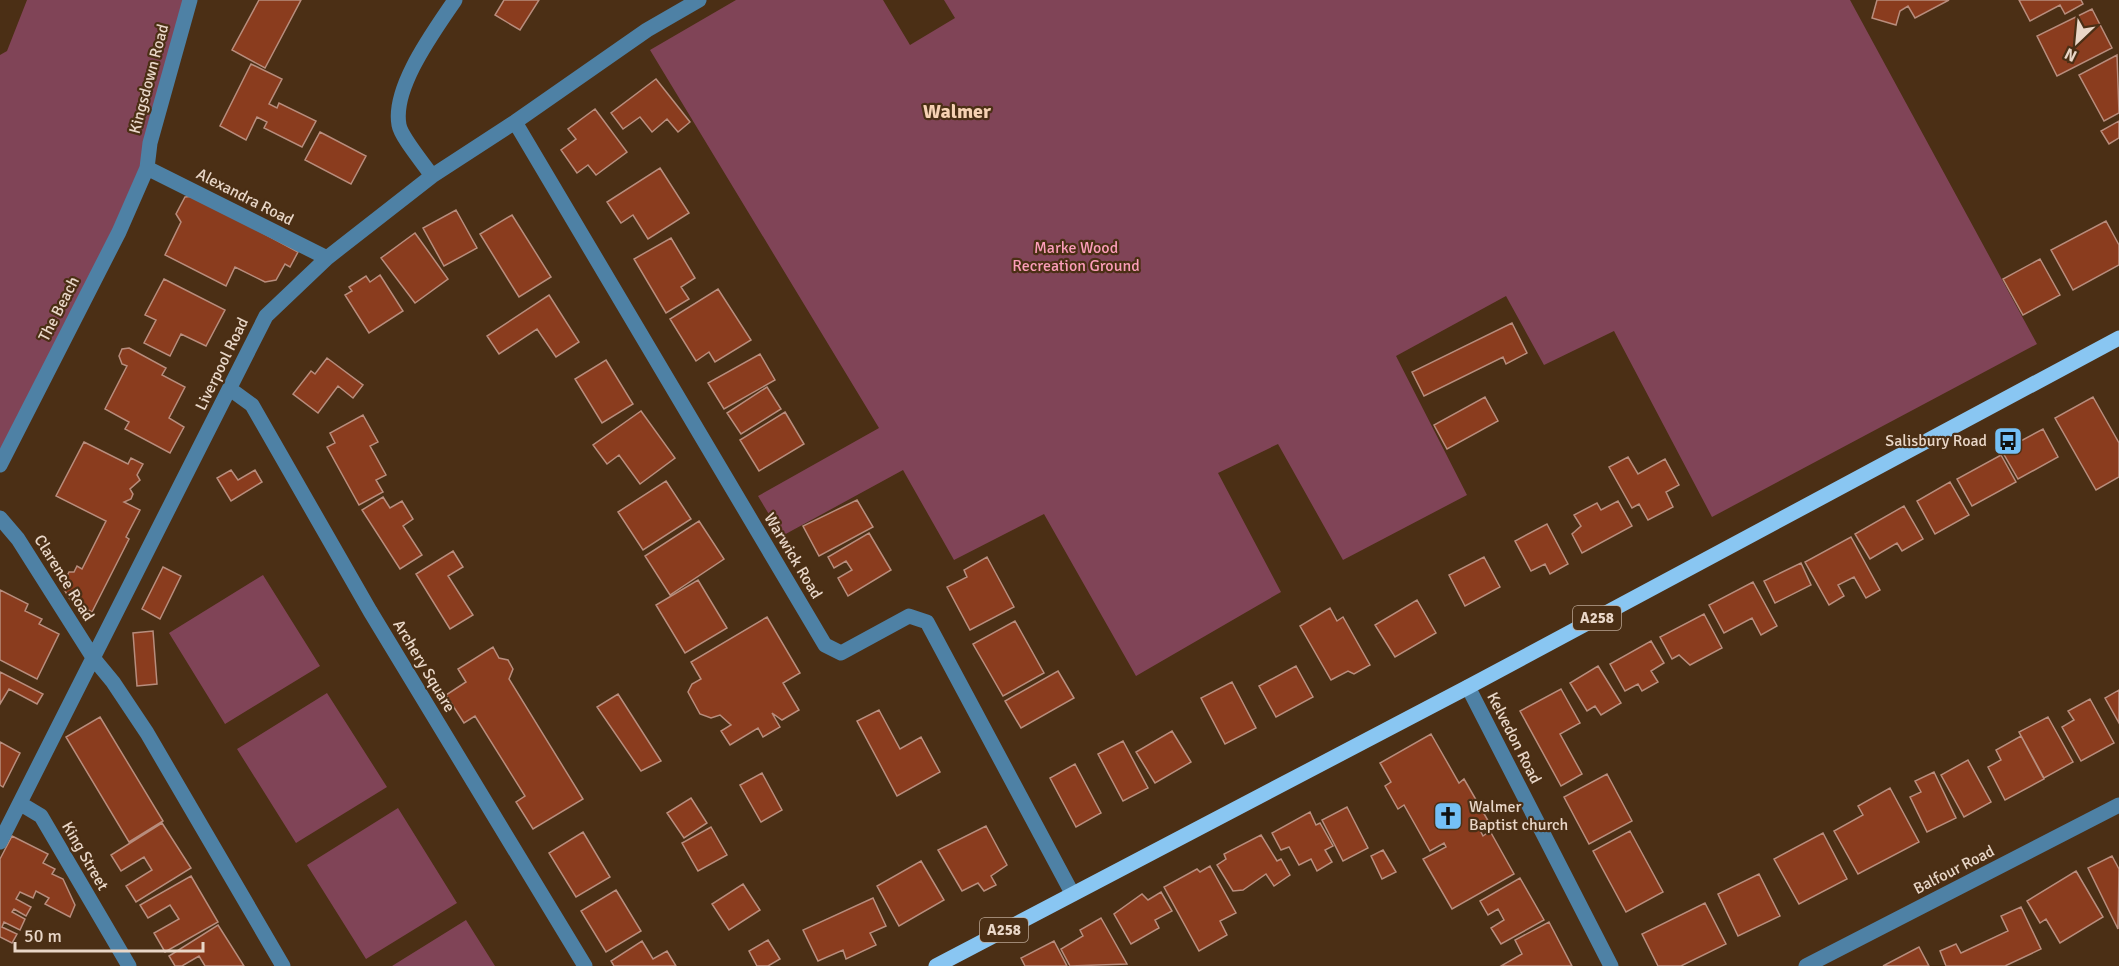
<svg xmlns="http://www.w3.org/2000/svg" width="2119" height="966" viewBox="0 0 2119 966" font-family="Signika,sans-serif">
<rect width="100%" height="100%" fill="#4b2f15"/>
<path fill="#804457" d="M27,0H190L147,168L0,465V55L7,51Z
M736,0H883L910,45L955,18L944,0H1850L2037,344L1712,517L1614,331L1544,365L1506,296L1396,356L1467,495L1343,560L1278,444L1218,473L1281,592L1136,676L1044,514L954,560L903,470L782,536L758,496L879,428L650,50Z
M263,575L320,666L225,724L169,633Z
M327,693L387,787L296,843L237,749Z
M398,808L457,903L366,959L307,865Z
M466,920L495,966H392Z"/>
<path fill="#8a3c1e" stroke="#b88d7d" stroke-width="1.5" d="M259,0H301L265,68L232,50Z
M504,0H539L520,30L495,15Z
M1877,0H1949L1915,18L1908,6L1900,11L1896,25L1872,18Z
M2019,0H2081L2083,4L2065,14L2060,5L2030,21Z
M2092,9L2112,48L2057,76L2037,36Z
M2117,55L2119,113L2104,121L2079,75Z
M251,64L282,79L269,104L277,108L279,103L316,121L302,147L264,128L267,122L257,117L246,140L220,126Z
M656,79L690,122L678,132L667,119L652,132L640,117L623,129L611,113Z
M595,109L627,152L596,175L588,165L577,173L561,150L576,139L568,129Z
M2119,121V138L2109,144L2101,131Z
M320,132L366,156L351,184L305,160Z
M660,168L689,213L648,239L633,215L621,223L607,202Z
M195,196L298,252L290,267L285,264L276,280L265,282L235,267L226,286L165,255L181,222L176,214L185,197Z
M456,210L477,248L444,266L423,228Z
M512,215L551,277L519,297L480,234Z
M2106,221L2119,245V265L2073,290L2051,250Z
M415,233L448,279L415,303L381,258Z
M671,238L695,278L681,287L689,299L666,313L634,259Z
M2040,259L2060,295L2023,315L2003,279Z
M380,275L403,311L369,333L345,295L352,291L349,287L366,276L370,282Z
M164,279L225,310L206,346L181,334L170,356L144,343L156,320L145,315Z
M718,289L751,340L715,362L709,352L696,361L670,319Z
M549,295L579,342L556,357L537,329L499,354L487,336Z
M1512,323L1527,353L1506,364L1503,357L1424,396L1412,372Z
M129,348L166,368L162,375L185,387L169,418L184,427L170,453L125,429L129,422L105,409L127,366L122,364L119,356L122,349Z
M760,354L775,380L724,409L708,383Z
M327,358L363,385L353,398L338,386L318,413L293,394L311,371L315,374Z
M606,360L633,404L602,423L575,379Z
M767,387L781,409L741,434L727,413Z
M1485,397L1498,421L1447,449L1434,425Z
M2093,397L2119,443V477L2096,490L2055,418Z
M641,411L675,458L640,484L619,455L607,464L593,445Z
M785,412L804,444L759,471L740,440Z
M363,415L378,442L370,446L386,475L376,480L383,492L359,505L327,447L335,443L330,433Z
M2043,429L2058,457L2018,479L2002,451Z
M84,442L128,464L131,458L143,464L137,475L140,480L130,489L133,494L131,499L124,502L140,510L126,537L129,539L92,612L71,601L62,586L69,572H74L77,566L82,569L106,521L56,496Z
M2001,455L2016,482L1972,506L1957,479Z
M1628,457L1638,474L1665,459L1679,485L1666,492L1673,507L1648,520L1639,504L1632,508L1609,467Z
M231,470L238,480L255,470L262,482L231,501L217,478Z
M666,481L691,519L643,550L618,512Z
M1950,482L1969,515L1935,534L1917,501Z
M383,497L390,508L402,501L413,519L403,526L422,555L400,569L362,510Z
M857,500L873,527L819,556L803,526Z
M1618,501L1632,526L1582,553L1572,534L1581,526L1574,515L1597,503L1601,510Z
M1904,506L1923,539L1902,551L1897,543L1870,559L1855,534Z
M699,521L724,559L670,595L645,556Z
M1547,524L1568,564L1550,574L1545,564L1531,571L1515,541Z
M869,533L891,570L848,596L838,578L852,570L846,561L834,568L828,557Z
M1851,537L1880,590L1866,598L1854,577L1838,585L1844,596L1829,605L1805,562Z
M453,551L463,567L448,576L473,615L450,629L416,574Z
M987,557L1014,607L970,630L947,587L967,577L964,570Z
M1484,557L1500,587L1465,606L1449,575Z
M1801,563L1811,585L1775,603L1764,581Z
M163,567L181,576L160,619L142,609Z
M698,580L727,628L685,653L656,605Z
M1753,582L1777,626L1761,635L1752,618L1724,633L1709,605Z
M0,590L28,604L25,611L42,619L39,624L59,634L37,679L0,660Z
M1417,600L1436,633L1395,657L1375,625Z
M1330,608L1337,621L1343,617L1370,665L1354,674L1348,671L1331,680L1300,626Z
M1704,614L1722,648L1690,665L1679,655L1672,659L1660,637Z
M767,617L800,673L783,683L799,710L782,720L772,713L780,727L763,737L758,728L730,745L721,731L731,725L720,715L711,718L700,714L688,692L692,684L701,679L691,662Z
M1015,621L1044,673L1003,696L973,644Z
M153,631L157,684L137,686L133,633Z
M1651,641L1664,663L1651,671L1658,682L1642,691L1638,684L1625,691L1610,664Z
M493,647L499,658L508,660L513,669L509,679L583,799L533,829L516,802L525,796L475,716L464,723L446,695L466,682L458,669Z
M1296,666L1313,697L1276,717L1259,686Z
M1598,666L1621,703L1601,715L1595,706L1587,711L1570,683Z
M1058,671L1074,698L1021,728L1005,701Z
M0,672L43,694L37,704L9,689L0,704Z
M1232,682L1256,728L1225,744L1201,698Z
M1561,689L1580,723L1560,734L1582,774L1561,786L1520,711Z
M2119,690V723L2105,698Z
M618,694L661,761L641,771L597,707Z
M2090,699L2114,743L2081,761L2062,727L2074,720L2068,711Z
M879,710L900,749L921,737L940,772L897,796L857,721Z
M100,717L163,821L129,842L66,737Z
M2048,717L2073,762L2044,778L2019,732Z
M1172,731L1191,762L1155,783L1136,752Z
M1431,734L1459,783L1464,779L1490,824L1480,830L1483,836L1490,831L1514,874L1452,909L1423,859L1446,847L1444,843L1430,851L1404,805L1398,809L1385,786L1391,782L1380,763Z
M2021,736L2044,779L2005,800L1988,767L2001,760L1996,750Z
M1123,741L1148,788L1123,801L1098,754Z
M0,742L20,753L3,787L0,785Z
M1968,760L1991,802L1964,817L1941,775Z
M1075,764L1101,813L1076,827L1050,778Z
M1934,772L1956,818L1927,832L1910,797L1921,792L1915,781Z
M762,773L782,810L761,822L740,785Z
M1607,774L1632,821L1589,844L1564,797Z
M1890,788L1919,842L1858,874L1834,831L1863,815L1858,806Z
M691,798L707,823L684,838L667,813Z
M1347,807L1368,848L1343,861L1322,820Z
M1310,812L1316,825L1320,823L1333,846L1325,850L1332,862L1317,871L1311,859L1299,865L1289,847L1281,850L1272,833Z
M162,823L191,868L136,902L126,886L152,870L144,857L121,871L111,855Z
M986,826L1007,865L991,876L996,885L984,891L978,883L962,891L938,850Z
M711,827L727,855L698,871L682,843Z
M1630,831L1663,892L1626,912L1593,851Z
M583,832L610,877L576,897L549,853Z
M1823,833L1847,879L1799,904L1774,859Z
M1261,835L1277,861L1281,859L1290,875L1274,886L1266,874L1243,890L1233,891L1217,865L1226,859L1224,854Z
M12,836L48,854L43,863L55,869L52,874L63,879L75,905L70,917L45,904L49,898L36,891L33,898L20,892L16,899L31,907L26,916L14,909L12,912L25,919L20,930L4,922L2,927L17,934L12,943L0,937V859Z
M1383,850L1396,872L1382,879L1371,856Z
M2112,856L2119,869L2118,929L2088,868Z
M921,861L944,900L899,926L877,886Z
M1210,866L1236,913L1220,921L1227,935L1199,951L1164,887L1197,869L1200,872Z
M2076,871L2103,917L2060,943L2046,919L2040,923L2027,901Z
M1759,874L1780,916L1738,936L1718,894Z
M191,876L218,922L165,952L154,933L179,919L170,905L148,918L140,905Z
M1520,878L1544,920L1501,944L1491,928L1504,920L1498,909L1488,915L1480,901Z
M743,884L760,910L729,930L712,904Z
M616,890L641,931L606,952L581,911Z
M1161,892L1172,911L1155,920L1159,928L1131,944L1114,914L1142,894L1148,900Z
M873,898L886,926L870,933L876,945L846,959L843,950L818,961L803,930Z
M1705,903L1726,944L1681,966H1658L1642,934Z
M2021,907L2041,949L2005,966H1946L1940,951L1956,944L1961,953L2008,931L2001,916Z
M1101,918L1127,964L1070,966L1061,949L1083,936L1080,930Z
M1549,922L1572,966H1501L1522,954L1515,940Z
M218,925L244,966H205L199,956L182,966H175L169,956Z
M768,940L780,959L768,966H757L749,951Z
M642,941L653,959L667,951L676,966H614L611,961Z
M1054,941L1067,966H1025L1021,958Z
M1919,947L1929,966H1883Z"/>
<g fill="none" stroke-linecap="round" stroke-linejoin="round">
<path stroke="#4e81a5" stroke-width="15" d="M515,122L825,645L841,653L909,616L927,622L1072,893
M147,168L327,258
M432,176C424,164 401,137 399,125C392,87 435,30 455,0
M230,389L252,405L370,611L585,966
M0,465L119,232L147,168L150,143L190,0
M0,518L18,539L94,659L113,682L147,733L283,966
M1468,687L1611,966
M21,804L41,816L129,966
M0,842L266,316L327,258L432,176L515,122L647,30L699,0
M1806,966L2119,805"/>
<path stroke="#89c6f2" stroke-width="15" d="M936,966L1468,687L2119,338"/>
</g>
<defs>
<g id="bus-square" transform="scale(1.5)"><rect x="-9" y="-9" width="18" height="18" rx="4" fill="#74c0f6" stroke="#4b2f15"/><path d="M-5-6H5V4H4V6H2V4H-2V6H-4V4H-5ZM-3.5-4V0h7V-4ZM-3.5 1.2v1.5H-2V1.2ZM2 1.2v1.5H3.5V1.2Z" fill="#111"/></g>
<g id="church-square" transform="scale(1.5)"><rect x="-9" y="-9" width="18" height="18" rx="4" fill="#74c0f6" stroke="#4b2f15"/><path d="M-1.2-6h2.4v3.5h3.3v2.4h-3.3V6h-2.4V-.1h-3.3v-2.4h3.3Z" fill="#111"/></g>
</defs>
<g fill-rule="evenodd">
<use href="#bus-square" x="2008" y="441"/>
<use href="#church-square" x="1448" y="816"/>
</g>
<g text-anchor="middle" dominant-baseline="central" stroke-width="4.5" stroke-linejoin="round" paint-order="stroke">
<g fill="#4b2f15" stroke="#baa592" stroke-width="1.5">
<rect x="1573" y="606" width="48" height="24" rx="4.5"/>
<rect x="980" y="918" width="48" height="24" rx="4.5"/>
</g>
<g font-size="15" font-weight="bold" fill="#e9d7c8">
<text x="1597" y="618">A258</text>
<text x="1004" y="930">A258</text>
</g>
<g font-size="16" fill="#e9d7c8" stroke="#4b2f15">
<text transform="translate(149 79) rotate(-75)">Kingsdown Road</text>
<text transform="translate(245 197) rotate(27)">Alexandra Road</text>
<text transform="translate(59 309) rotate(-63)">The Beach</text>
<text transform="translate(222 364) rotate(-64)">Liverpool Road</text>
<text transform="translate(793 556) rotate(59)">Warwick Road</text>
<text transform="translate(64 578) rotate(58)">Clarence Road</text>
<text transform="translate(424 666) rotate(59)">Archery Square</text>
<text transform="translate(1514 738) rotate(63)">Kelvedon Road</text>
<text transform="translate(85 856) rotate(60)">King Street</text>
<text transform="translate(1954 870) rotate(-27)">Balfour Road</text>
</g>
<g font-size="16" fill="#fc9eba" stroke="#4b2f15">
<text x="1076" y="248">Marke Wood<tspan x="1076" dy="18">Recreation Ground</tspan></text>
</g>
<g font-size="16" fill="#e9d7c8" stroke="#4b2f15" text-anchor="end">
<text x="1987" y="441">Salisbury Road</text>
<text x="1469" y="807" text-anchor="start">Walmer<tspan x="1469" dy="18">Baptist church</tspan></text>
</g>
<g font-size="20" font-weight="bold" fill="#f6d1b3" stroke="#4b2f15">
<text x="957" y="111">Walmer</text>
</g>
</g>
<g transform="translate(2077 42) rotate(206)" stroke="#4b2f15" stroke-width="4.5" paint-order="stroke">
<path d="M0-4.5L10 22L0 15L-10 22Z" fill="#e9d7c8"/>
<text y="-9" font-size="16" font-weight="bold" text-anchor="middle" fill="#e9d7c8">N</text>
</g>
<path d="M15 942v9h188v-9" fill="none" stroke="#e9d7c8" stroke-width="3"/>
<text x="24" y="942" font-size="18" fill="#e9d7c8" stroke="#4b2f15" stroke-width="4.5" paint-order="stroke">50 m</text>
</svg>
